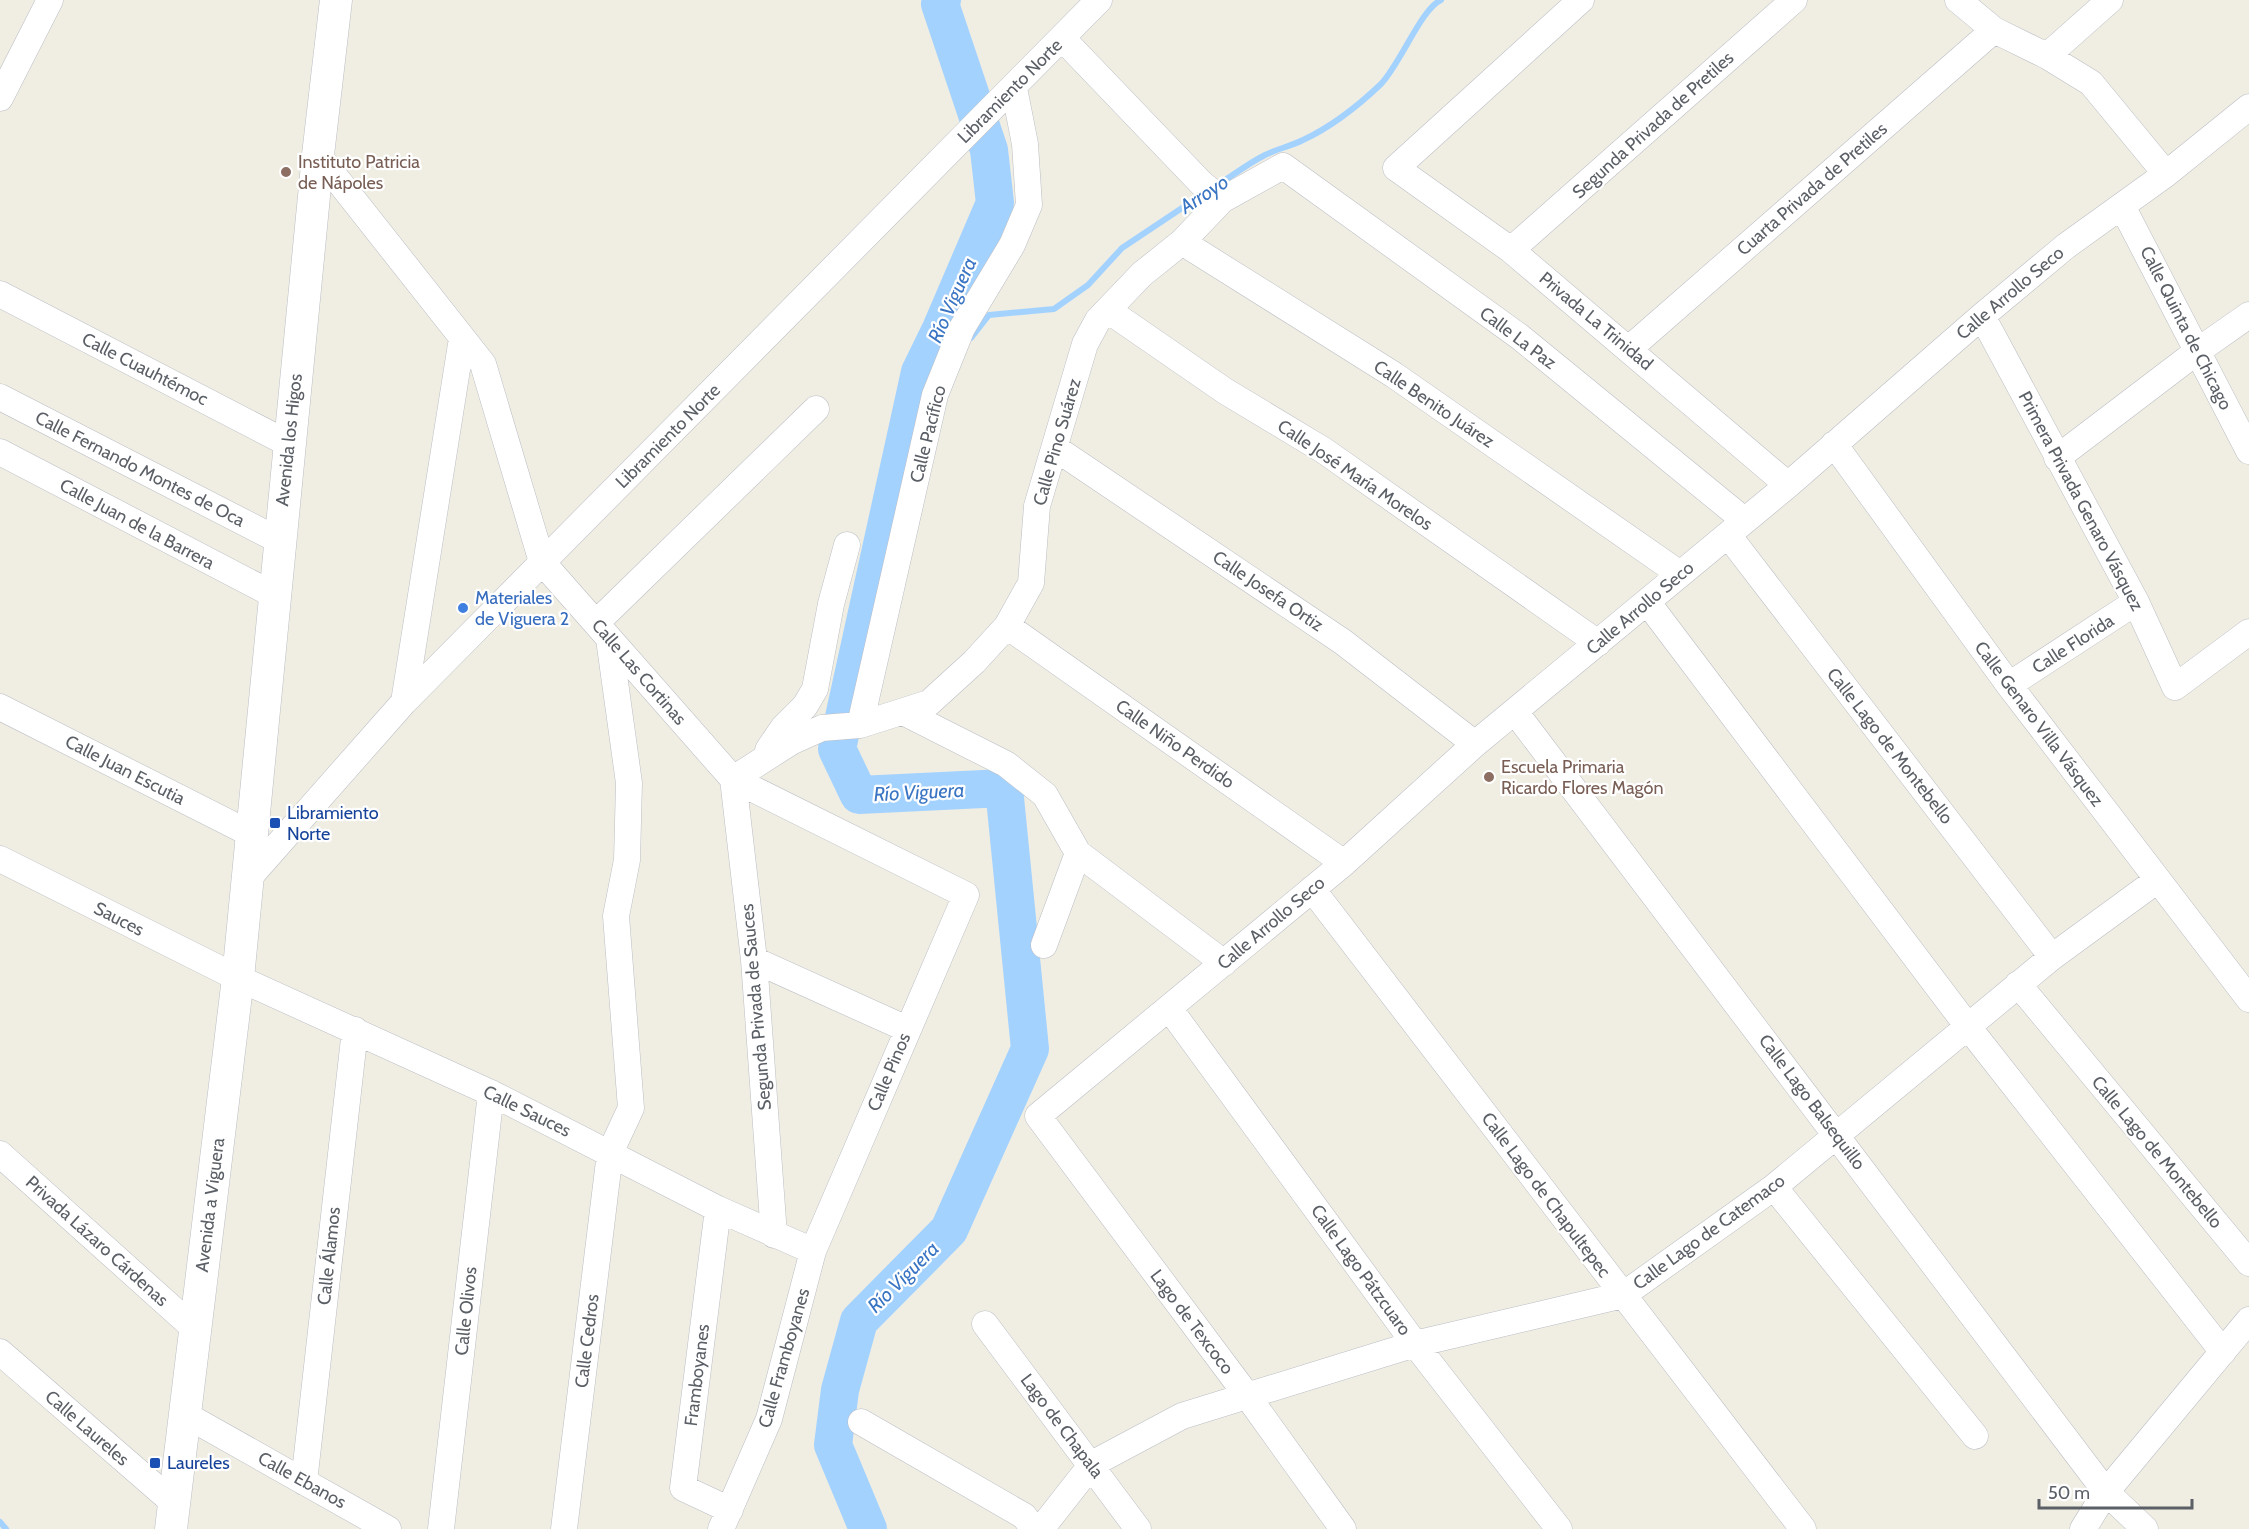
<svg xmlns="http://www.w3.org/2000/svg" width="2249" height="1529" viewBox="0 0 2249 1529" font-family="Cabin,sans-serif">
<rect width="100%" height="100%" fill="#f0eee3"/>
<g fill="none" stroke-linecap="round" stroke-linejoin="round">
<path stroke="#a4d2ff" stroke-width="6" d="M1214,187C1231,177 1247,164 1265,155C1277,149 1291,146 1303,140C1331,127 1359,105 1381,84C1401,63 1421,9 1441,0
M941,329L955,333
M968,337L971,338L989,315L1054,309L1088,285L1122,248L1203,194
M0,1522L6,1529"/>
<path stroke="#a4d2ff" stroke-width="38" d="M868,1529L833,1445L840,1390L859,1321L949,1230L1030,1049L1004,788L859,795L837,749L920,372L941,329L995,203L989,150L940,4L942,0"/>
<g stroke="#bbbdc4" stroke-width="27">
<path id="minor" d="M1581,0L1396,168L1511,250L1788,485
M1958,0L1994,30L2047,56L2091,83L2166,174
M1062,38L1202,184L1222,200
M2047,56L2110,0
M0,98L50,0
M318,155L483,364L542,562L733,779L966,895L813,1251L769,1419L721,1529
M2122,206L2249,451
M1182,242L1394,375L1680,574
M1511,250L1794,0
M0,294L289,444
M1109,311L1225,391L1323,450L1598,643
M1982,316L2136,602L2175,687L2249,632
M1630,348L1994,30
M0,397L280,541
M1834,444L2009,685L2249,999
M1055,448L1343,642L1475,744
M0,452L274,595
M2057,458L2199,350L2249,315
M1728,535L2052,957
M1648,603L1969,1028L2223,1352
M596,623L816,409
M1007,626L1344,863
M2009,685L2136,602
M404,702L462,338
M0,707L251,834
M903,712L1006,764L1045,795L1078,853L1224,963
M1516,713L2106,1492L2145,1529
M860,725L935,395L962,328L1012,245L1029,205L1025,144L1014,88
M768,750L783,728L805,706L815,689L831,604L847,545
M0,859L238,978L491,1093L718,1209L813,1251
M246,881L404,702L1099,0
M1312,889L1803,1529
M1044,945L1078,853
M754,960L907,1029
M2018,984L2249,1263
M1169,1008L1415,1344L1559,1529
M0,1154L194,1328
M1774,1187L1975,1436
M718,1209L683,1488L730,1510
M774,1235L754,960L733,779L791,742L822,728L860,725L929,703L974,662L1007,626L1031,583L1037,506L1085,344L1098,320L1142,274L1182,242L1222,200L1283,166L1520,337L1744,520
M985,1324L1138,1529
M0,1352L174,1503
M184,1414L388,1529
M861,1422L1024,1516L1034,1529
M304,1482L355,1030
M441,1529L491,1093
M564,1529L610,1153L631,1108L616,916L627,860L629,783L609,639
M1041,1529L1092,1464L1182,1416L1415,1344L1623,1295L1774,1187L2052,957L2156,881
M1343,1529L1246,1394L1038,1116L1344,863L1475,744L1788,485L1982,316L2066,246L2166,174L2249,107
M2083,1529L2106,1492L2249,1320"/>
</g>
<g stroke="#bbbdc4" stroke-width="33">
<path id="tertiary" d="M171,1529L238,978L318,155L336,0"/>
</g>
<use href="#minor" stroke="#fff" stroke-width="26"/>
<use href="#tertiary" stroke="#fff" stroke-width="32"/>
</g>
<g fill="#8d6e63" stroke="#fff" stroke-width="2">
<circle cx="286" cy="172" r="6"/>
<circle cx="1489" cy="777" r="6"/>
</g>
<circle fill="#3f7fe0" stroke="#fff" stroke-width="2" cx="463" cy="608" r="6"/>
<g fill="#1a4fb4" stroke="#fff" stroke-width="2">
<rect x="269" y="817" width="12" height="12" rx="3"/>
<rect x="149" y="1457" width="12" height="12" rx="3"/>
</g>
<g text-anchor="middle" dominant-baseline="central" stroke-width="4.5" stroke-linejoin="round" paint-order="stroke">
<g font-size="18" fill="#5b5f66" stroke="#fff">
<text transform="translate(1010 91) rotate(-45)">Libramiento Norte</text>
<text transform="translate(1653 125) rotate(-42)">Segunda Privada de Pretiles</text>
<text transform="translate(1812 189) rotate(-41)">Cuarta Privada de Pretiles</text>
<text transform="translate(2010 293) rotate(-40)">Calle Arrollo Seco</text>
<text transform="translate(1596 321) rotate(40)">Privada La Trinidad</text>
<text transform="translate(2186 328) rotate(63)">Calle Quinta de Chicago</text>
<text transform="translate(1518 338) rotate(37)">Calle La Paz</text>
<text transform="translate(145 369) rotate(27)">Calle Cuauhtémoc</text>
<text transform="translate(1434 404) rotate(34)">Calle Benito Juárez</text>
<text transform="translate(928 434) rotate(-76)">Calle Pacífico</text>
<text transform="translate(668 436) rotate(-45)">Libramiento Norte</text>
<text transform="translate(289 440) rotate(-84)">Avenida los Higos</text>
<text transform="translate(1057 442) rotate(-74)">Calle Pino Suárez</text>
<text transform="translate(140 469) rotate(27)">Calle Fernando Montes de Oca</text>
<text transform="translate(1355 475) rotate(34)">Calle José María Morelos</text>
<text transform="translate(2081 501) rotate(62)">Primera Privada Genaro Vásquez</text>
<text transform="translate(137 524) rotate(28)">Calle Juan de la Barrera</text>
<text transform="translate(1268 591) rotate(34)">Calle Josefa Ortiz</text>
<text transform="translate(1640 608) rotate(-40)">Calle Arrollo Seco</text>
<text transform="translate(2073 644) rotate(-33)">Calle Florida</text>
<text transform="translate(639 672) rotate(49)">Calle Las Cortinas</text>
<text transform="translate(2039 724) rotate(53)">Calle Genaro Villa Vásquez</text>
<text transform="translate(1175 744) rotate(35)">Calle Niño Perdido</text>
<text transform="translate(1890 746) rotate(52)">Calle Lago de Montebello</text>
<text transform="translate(125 770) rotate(27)">Calle Juan Escutia</text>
<text transform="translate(119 919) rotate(27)">Sauces</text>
<text transform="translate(1271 923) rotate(-40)">Calle Arrollo Seco</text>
<text transform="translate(756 1007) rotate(-95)">Segunda Privada de Sauces</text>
<text transform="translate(889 1072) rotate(-67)">Calle Pinos</text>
<text transform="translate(1812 1102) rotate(53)">Calle Lago Balsequillo</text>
<text transform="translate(527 1111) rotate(26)">Calle Sauces</text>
<text transform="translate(2157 1152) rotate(50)">Calle Lago de Montebello</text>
<text transform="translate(1546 1195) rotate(53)">Calle Lago de Chapultepec</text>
<text transform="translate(210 1205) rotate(-83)">Avenida a Viguera</text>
<text transform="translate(1709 1232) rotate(-36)">Calle Lago de Catemaco</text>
<text transform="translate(97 1241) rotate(42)">Privada Lázaro Cárdenas</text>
<text transform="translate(329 1256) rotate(-84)">Calle Álamos</text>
<text transform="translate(1361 1270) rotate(54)">Calle Lago Pátzcuaro</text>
<text transform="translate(466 1311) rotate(-84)">Calle Olivos</text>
<text transform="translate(1192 1322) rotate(53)">Lago de Texcoco</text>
<text transform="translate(587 1341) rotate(-83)">Calle Cedros</text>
<text transform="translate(784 1358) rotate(-74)">Calle Framboyanes</text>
<text transform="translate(697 1375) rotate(-83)">Framboyanes</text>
<text transform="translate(1062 1426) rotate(53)">Lago de Chapala</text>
<text transform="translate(87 1428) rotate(41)">Calle Laureles</text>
<text transform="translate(302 1480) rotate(29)">Calle Ebanos</text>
</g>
<g font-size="18" fill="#785e54" stroke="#fff" text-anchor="start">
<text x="298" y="162">Instituto Patricia<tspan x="298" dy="21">de Nápoles</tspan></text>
<text x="1501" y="767">Escuela Primaria<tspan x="1501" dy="21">Ricardo Flores Magón</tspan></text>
</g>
<g font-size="18" fill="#366cbe" stroke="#fff" text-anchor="start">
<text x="475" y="598">Materiales<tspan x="475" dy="21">de Viguera 2</tspan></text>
</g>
<g font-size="18" fill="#164399" stroke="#fff" text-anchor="start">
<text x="287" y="813">Libramiento<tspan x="287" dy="21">Norte</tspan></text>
<text x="167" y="1463">Laureles</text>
</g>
<g font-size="20" font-style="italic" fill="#3a75c4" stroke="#fff">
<text transform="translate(1204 194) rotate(-33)">Arroyo</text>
<text transform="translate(952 300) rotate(-66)">Río Viguera</text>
<text transform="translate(919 792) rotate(-3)">Río Viguera</text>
<text transform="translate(903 1277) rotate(-45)">Río Viguera</text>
</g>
</g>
<path d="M2039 1499v9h153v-9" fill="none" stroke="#5b5f66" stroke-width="3"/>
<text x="2048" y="1499" font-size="18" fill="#5b5f66" stroke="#ffffff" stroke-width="4.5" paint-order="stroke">50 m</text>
</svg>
